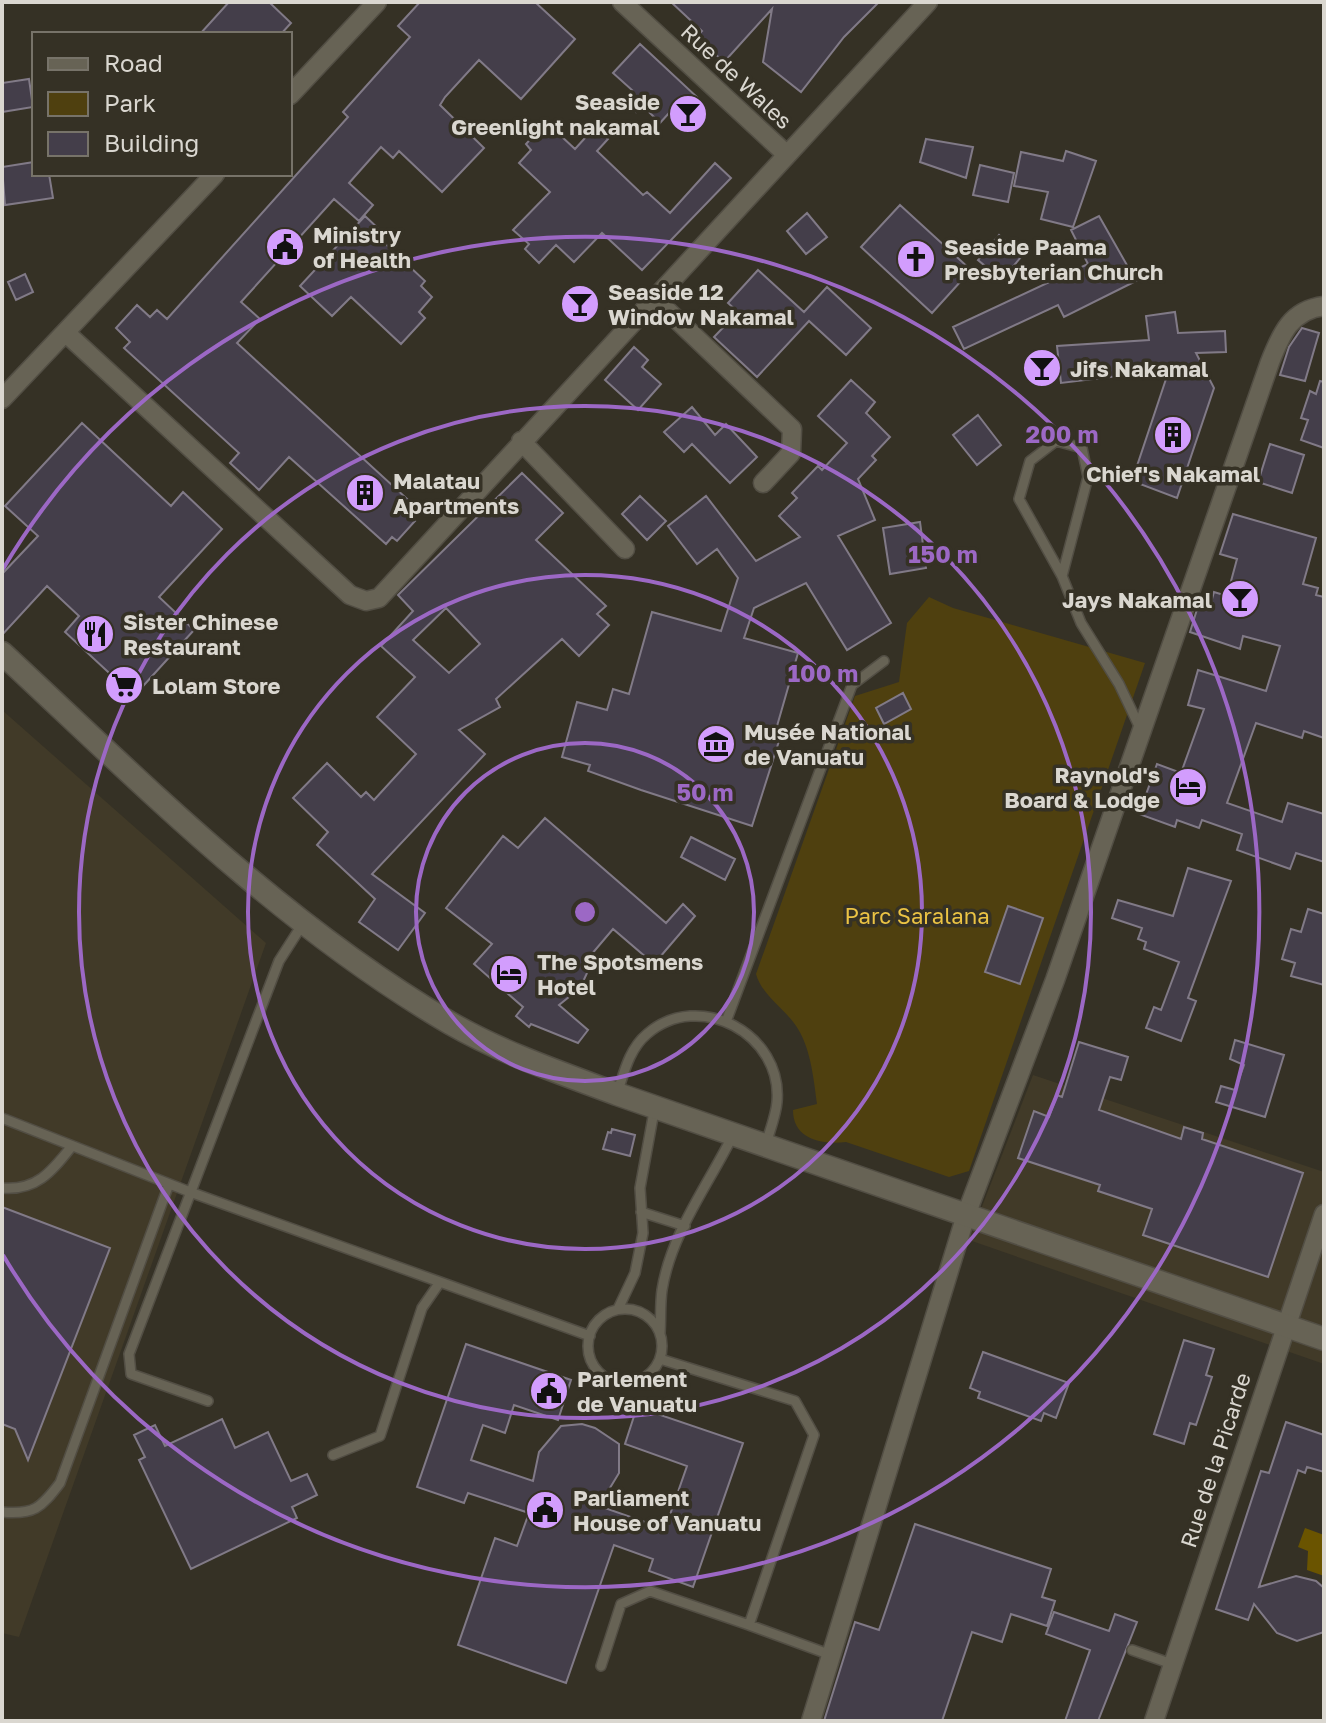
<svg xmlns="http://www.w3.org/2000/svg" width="1326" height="1723" viewBox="0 0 1326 1723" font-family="'Golos Text',sans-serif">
<rect width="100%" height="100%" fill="#353125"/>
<path fill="#413a28" d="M2,710L266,943L19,1637L2,1633Z
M1033,1075L1324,1172V1364L969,1240Z"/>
<path fill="#4f400f" d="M929,597L953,608L1145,663L969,1171L949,1177L846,1142C821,1145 793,1139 793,1110L817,1104C814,1081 811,1050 798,1029C786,1009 762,996 756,974L855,696L899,682L907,623Z"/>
<path fill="#6a5400" d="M1305,1528L1324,1535V1576L1307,1570L1308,1551L1298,1547Z"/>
<path fill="#443e4a" stroke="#817a87" stroke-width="2" fill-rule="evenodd" d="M229,2H269L291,23L281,34H200Z
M420,2H535L575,39L521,99L479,60L445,97L440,105L484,148L442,192L399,151L393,158L381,147L349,183L373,205L359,221L334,199L241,302L260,319L237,343L417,508L410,516L415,521L397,541L392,537L386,544L289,457L259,490L230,463L239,453L124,348L130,342L116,328L137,305L150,317L157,310L167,319L348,117L343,112L410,37L398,26Z
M671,2H879L844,37L801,92L763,62L772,9L724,62L696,37L702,31Z
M640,44L698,98L677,121L669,113L660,123L642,105L636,112L623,100L632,90L613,73Z
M29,79L33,107L2,112V83Z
M546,122L575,149L595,127L608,139L597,151L643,195L647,192L670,213L715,163L731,178L642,270L602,233L574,262L556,245L539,263L525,249L529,244L513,230L550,192L519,163L531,150L526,144Z
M926,139L973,147L966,178L920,162Z
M1066,151L1096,161L1073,227L1041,219L1048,192L1014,186L1021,152L1063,161Z
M34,162V174H49L53,198L5,205L2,167Z
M980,165L1014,173L1008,202L973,195Z
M900,205L971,270L932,313L861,247Z
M807,213L827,237L806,254L787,231Z
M365,216L380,230L376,235L425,281L421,286L432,297L419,312L425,318L401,344L351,297L332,316L300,286Z
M1099,216L1136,281L1064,317L1058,305L964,349L953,327L1088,264L1071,230Z
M999,235L1021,257L1002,280L978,260Z
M758,270L804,312L827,287L871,328L846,355L809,321L757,377L714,337L738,312L728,303Z
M25,274L33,292L16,300L8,282Z
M1175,312L1178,333L1225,331L1226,352L1196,353L1214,388L1177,498L1132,481L1169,370L1061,383L1057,346L1149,340L1146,316Z
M1302,328L1319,333L1305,381L1280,375L1289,347Z
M634,347L648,360L642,367L661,384L638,410L605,380Z
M851,380L875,402L866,413L890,437L872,456L876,460L858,479L875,520L838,536L891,623L847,650L806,583L754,608L744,638L798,653L773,740L779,741L752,826L641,790L588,771L590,765L562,757L577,702L607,710L613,689L629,694L652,612L721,631L738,578L717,549L697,564L668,526L706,496L756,561L800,537L779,516L797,498L792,493L818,466L822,470L847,443L818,416Z
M1320,381L1324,382V448L1301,440L1308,420L1301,418L1310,391L1316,394Z
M692,407L715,435L726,424L757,457L730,483L692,444L684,452L664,432Z
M978,415L1001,445L977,465L953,435Z
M82,423L171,506L183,492L222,529L159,597L194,630L134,696L65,632L79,616L47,586L2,635V574L38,536L5,506Z
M1270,444L1304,455L1292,493L1258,482Z
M522,473L563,513L536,540L606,606L597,614L609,625L579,656L562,639L496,699L500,707L459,730L485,754L372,874L425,913L398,950L359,922L375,899L317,845L328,832L293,798L327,763L361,797L366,792L374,800L416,754L377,717L415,677L381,646L413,611L398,595ZM446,608L480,644L449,673L413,640Z
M640,496L666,521L647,540L622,514Z
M1233,514L1316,538L1303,584L1318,588L1316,595L1324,597V738L1304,731L1302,738L1256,723L1227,803L1282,822L1288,803L1324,814V862L1296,853L1290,869L1237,850L1242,834L1202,820L1199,828L1177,820L1175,827L1139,814L1157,764L1181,773L1204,709L1188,705L1198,670L1266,691L1280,646L1243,636L1240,649L1190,632L1199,603L1210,606L1214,592L1227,596L1237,559L1220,554Z
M920,522L926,568L890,574L883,528Z
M903,693L911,709L884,724L876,708Z
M545,818L666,923L683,904L695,916L654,964L613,929L585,962L588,971L580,988L559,1005L588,1030L578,1043L531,1024L529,1027L516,1016L523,1007L474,964L492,944L446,908L503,836L518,848Z
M691,837L735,859L725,880L681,857Z
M1188,868L1231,881L1188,998L1196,1001L1181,1041L1146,1028L1154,1007L1161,1010L1179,962L1144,949L1146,942L1138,939L1142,928L1112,918L1118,900L1173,916Z
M1008,906L1043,918L1020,984L985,972Z
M1308,909L1324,914V985L1291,976L1295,963L1282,959L1291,929L1301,932Z
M1235,1040L1284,1055L1265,1117L1216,1102L1221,1086L1235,1090L1244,1065L1230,1059Z
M1079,1042L1128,1057L1121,1080L1110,1077L1099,1110L1181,1139L1184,1127L1203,1133L1202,1139L1303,1173L1268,1277L1143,1235L1152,1209L1098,1191L1100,1185L1018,1158L1034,1111L1049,1117L1057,1095L1062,1097Z
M612,1129L635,1135L630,1156L603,1149L608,1132L611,1133Z
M2,1207L110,1248L28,1460L15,1429L2,1424Z
M1184,1340L1214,1349L1206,1375L1212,1377L1196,1425L1190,1423L1184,1444L1154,1434Z
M466,1344L571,1380L558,1420L514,1405L505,1433L483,1425L471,1460L533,1481L539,1452L561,1426L582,1424L595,1428L619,1444V1473L599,1506L665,1529L687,1466L625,1444L637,1407L743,1443L693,1587L649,1571L653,1559L614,1545L566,1683L458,1645L495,1538L517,1546L529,1513L468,1493L464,1503L417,1487Z
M983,1352L1069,1383L1056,1418L1044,1413L1041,1421L978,1398L980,1392L970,1388Z
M222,1419L235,1448L268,1432L291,1481L307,1474L317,1495L292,1507L297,1518L191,1569L139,1460L145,1457L134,1435L155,1425L165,1446Z
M1286,1422L1324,1435V1472L1307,1467L1305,1473L1298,1470L1259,1587L1296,1576L1316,1581L1324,1588V1632L1297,1641L1277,1633L1254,1604L1248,1620L1216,1609L1261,1471L1269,1473Z
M915,1524L1051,1569L1042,1597L1055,1601L1047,1626L1011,1614L1002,1642L972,1632L942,1721H824L855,1622L879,1630Z
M1054,1612L1109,1631L1115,1614L1137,1622L1098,1721H1065L1090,1650L1046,1634Z"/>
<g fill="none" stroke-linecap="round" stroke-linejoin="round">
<g stroke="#524e44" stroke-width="12">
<path id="service" d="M1062,576L1019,499L1030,461L1056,441L1082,448L1088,477L1062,576L1081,623L1119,684L1140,728
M727,1019L852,685L884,661
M617,1094C624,1073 629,1049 647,1034C699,989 783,1034 777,1102C776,1115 770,1130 766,1144
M2,1118L190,1192L440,1282
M2,1188C37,1191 52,1171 72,1146
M641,1212L685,1226
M618,1309L635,1273L643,1233L640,1188L655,1106
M588 1346a37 37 0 1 1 74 0a37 37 0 1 1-74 0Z
M660,1333C661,1319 660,1304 662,1290C671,1233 709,1184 734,1133
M208,1401L131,1374L129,1354L279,961L302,925
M333,1455L380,1436L422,1308L440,1282L590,1336
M2,1512C34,1515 41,1508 60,1483L169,1184
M749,1625L831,1655
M1132,1650L1172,1664
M601,1666L621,1604L650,1591L749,1625L814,1435L795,1401L660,1359"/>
</g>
<g stroke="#524e44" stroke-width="21">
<path id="minor" d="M622,2L785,153
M290,95L377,2
M654,298L792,429L791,453L763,483
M66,333L350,595L366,601L379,598L928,2
M2,399L215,174
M521,441L625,549
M811,1721L966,1215L1055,980L1270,362C1281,334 1291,310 1324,306
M1154,1721L1324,1214"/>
</g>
<g stroke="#524e44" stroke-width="25">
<path id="tertiary" d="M2,653C144,785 281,924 450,1023C502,1053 561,1073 617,1094L1324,1339"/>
</g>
<use href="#service" stroke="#676355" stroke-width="9"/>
<use href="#minor" stroke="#676355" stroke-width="18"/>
<use href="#tertiary" stroke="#676355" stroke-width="22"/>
</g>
<g fill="none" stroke="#9c68c5" stroke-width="4">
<circle cx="585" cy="912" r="169"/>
<circle cx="585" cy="912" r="337"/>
<circle cx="585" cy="912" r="506"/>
<path d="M3 569A675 675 0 1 1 3 1255"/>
</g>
<defs>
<g id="bar-disc" transform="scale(2)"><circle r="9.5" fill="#d29dfd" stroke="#353125"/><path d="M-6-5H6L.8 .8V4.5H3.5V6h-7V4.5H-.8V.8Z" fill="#111"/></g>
<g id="civic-disc" transform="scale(2)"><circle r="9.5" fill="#d29dfd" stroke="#353125"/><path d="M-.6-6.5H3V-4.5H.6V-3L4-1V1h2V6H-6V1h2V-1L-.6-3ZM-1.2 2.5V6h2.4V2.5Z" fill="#111"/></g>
<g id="church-disc" transform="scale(2)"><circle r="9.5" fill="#d29dfd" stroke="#353125"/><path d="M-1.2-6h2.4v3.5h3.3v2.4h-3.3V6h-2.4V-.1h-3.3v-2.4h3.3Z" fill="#111"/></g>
<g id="building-disc" transform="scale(2)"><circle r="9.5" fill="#d29dfd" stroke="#353125"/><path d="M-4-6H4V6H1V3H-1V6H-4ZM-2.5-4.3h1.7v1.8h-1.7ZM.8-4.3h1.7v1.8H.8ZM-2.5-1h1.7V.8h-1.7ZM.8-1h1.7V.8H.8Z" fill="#111"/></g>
<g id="restaurant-disc" transform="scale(2)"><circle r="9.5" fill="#d29dfd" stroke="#353125"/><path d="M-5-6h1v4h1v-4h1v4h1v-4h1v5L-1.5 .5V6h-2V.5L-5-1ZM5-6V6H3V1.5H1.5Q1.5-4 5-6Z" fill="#111"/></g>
<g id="supermarket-disc" transform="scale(2)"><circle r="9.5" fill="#d29dfd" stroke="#353125"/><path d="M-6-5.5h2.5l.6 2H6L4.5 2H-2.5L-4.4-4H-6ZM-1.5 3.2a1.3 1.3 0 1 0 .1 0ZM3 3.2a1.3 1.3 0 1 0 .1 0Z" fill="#111"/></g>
<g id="museum-disc" transform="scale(2)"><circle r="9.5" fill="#d29dfd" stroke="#353125"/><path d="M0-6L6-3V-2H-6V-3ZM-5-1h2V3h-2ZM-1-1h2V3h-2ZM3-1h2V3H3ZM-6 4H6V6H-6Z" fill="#111"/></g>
<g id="hotel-disc" transform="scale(2)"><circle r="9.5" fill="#d29dfd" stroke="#353125"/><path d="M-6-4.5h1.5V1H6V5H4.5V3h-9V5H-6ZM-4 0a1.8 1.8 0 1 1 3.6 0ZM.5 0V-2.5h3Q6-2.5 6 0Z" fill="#111"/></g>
</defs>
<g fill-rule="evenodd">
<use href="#bar-disc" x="688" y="114"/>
<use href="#civic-disc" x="285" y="247"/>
<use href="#church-disc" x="916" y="259"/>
<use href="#bar-disc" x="580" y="304"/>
<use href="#bar-disc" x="1042" y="368"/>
<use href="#building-disc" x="1173" y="435"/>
<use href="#building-disc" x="365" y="493"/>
<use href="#bar-disc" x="1240" y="599"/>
<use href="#restaurant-disc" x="95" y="634"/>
<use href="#supermarket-disc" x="124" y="685"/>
<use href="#museum-disc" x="716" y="744"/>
<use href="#hotel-disc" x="1188" y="787"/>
<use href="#hotel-disc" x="509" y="974"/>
<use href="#civic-disc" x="549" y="1391"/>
<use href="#civic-disc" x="545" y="1510"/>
</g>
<g text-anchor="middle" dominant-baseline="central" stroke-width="7" stroke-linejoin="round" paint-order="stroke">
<g font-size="22" fill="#dad7d0" stroke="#353125">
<text transform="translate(737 76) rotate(43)">Rue de Wales</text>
<text transform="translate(1215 1460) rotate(-72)">Rue de la Picarde</text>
</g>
<g font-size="22" font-weight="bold" fill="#dad7d0" stroke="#353125" text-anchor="start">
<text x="660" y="101" text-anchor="end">Seaside<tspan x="660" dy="25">Greenlight nakamal</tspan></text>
<text x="313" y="234">Ministry<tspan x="313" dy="25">of Health</tspan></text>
<text x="944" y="246">Seaside Paama<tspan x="944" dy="25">Presbyterian Church</tspan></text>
<text x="608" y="291">Seaside 12<tspan x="608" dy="25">Window Nakamal</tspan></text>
<text x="1070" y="368">Jifs Nakamal</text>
<text x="1173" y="473" text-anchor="middle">Chief's Nakamal</text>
<text x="393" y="480">Malatau<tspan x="393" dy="25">Apartments</tspan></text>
<text x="1212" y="599" text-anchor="end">Jays Nakamal</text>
<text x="123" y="621">Sister Chinese<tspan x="123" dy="25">Restaurant</tspan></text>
<text x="152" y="685">Lolam Store</text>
<text x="744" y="731">Musée National<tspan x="744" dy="25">de Vanuatu</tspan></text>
<text x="1160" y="774" text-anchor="end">Raynold's<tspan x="1160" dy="25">Board &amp; Lodge</tspan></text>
<text x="537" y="961">The Spotsmens<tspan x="537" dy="25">Hotel</tspan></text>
<text x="577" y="1378">Parlement<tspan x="577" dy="25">de Vanuatu</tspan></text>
<text x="573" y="1497">Parliament<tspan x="573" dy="25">House of Vanuatu</tspan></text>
</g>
<g font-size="22" fill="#ebc344" stroke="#353125">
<text x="917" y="915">Parc Saralana</text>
</g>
</g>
<circle cx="585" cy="912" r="12" fill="#9c68c5" stroke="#353125" stroke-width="4"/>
<g font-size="24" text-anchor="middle" font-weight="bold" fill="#9c68c5" stroke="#353125" stroke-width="7" stroke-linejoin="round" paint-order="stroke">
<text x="1062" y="443">200 m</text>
<text x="943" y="563">150 m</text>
<text x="823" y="682">100 m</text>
<text x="705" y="801">50 m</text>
</g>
<rect width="1326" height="1723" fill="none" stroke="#dad7d0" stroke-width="8"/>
<rect x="32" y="32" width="260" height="144" fill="#353125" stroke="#777369" stroke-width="2"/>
<rect x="48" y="58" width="40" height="12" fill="#676355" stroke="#777369" stroke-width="2"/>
<text x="104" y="72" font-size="24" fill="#dad7d0">Road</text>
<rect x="48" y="92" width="40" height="24" fill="#4f400f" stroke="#777369" stroke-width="2"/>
<text x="104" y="112" font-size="24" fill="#dad7d0">Park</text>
<rect x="48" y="132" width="40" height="24" fill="#443e4a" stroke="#777369" stroke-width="2"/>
<text x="104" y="152" font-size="24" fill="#dad7d0">Building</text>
</svg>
